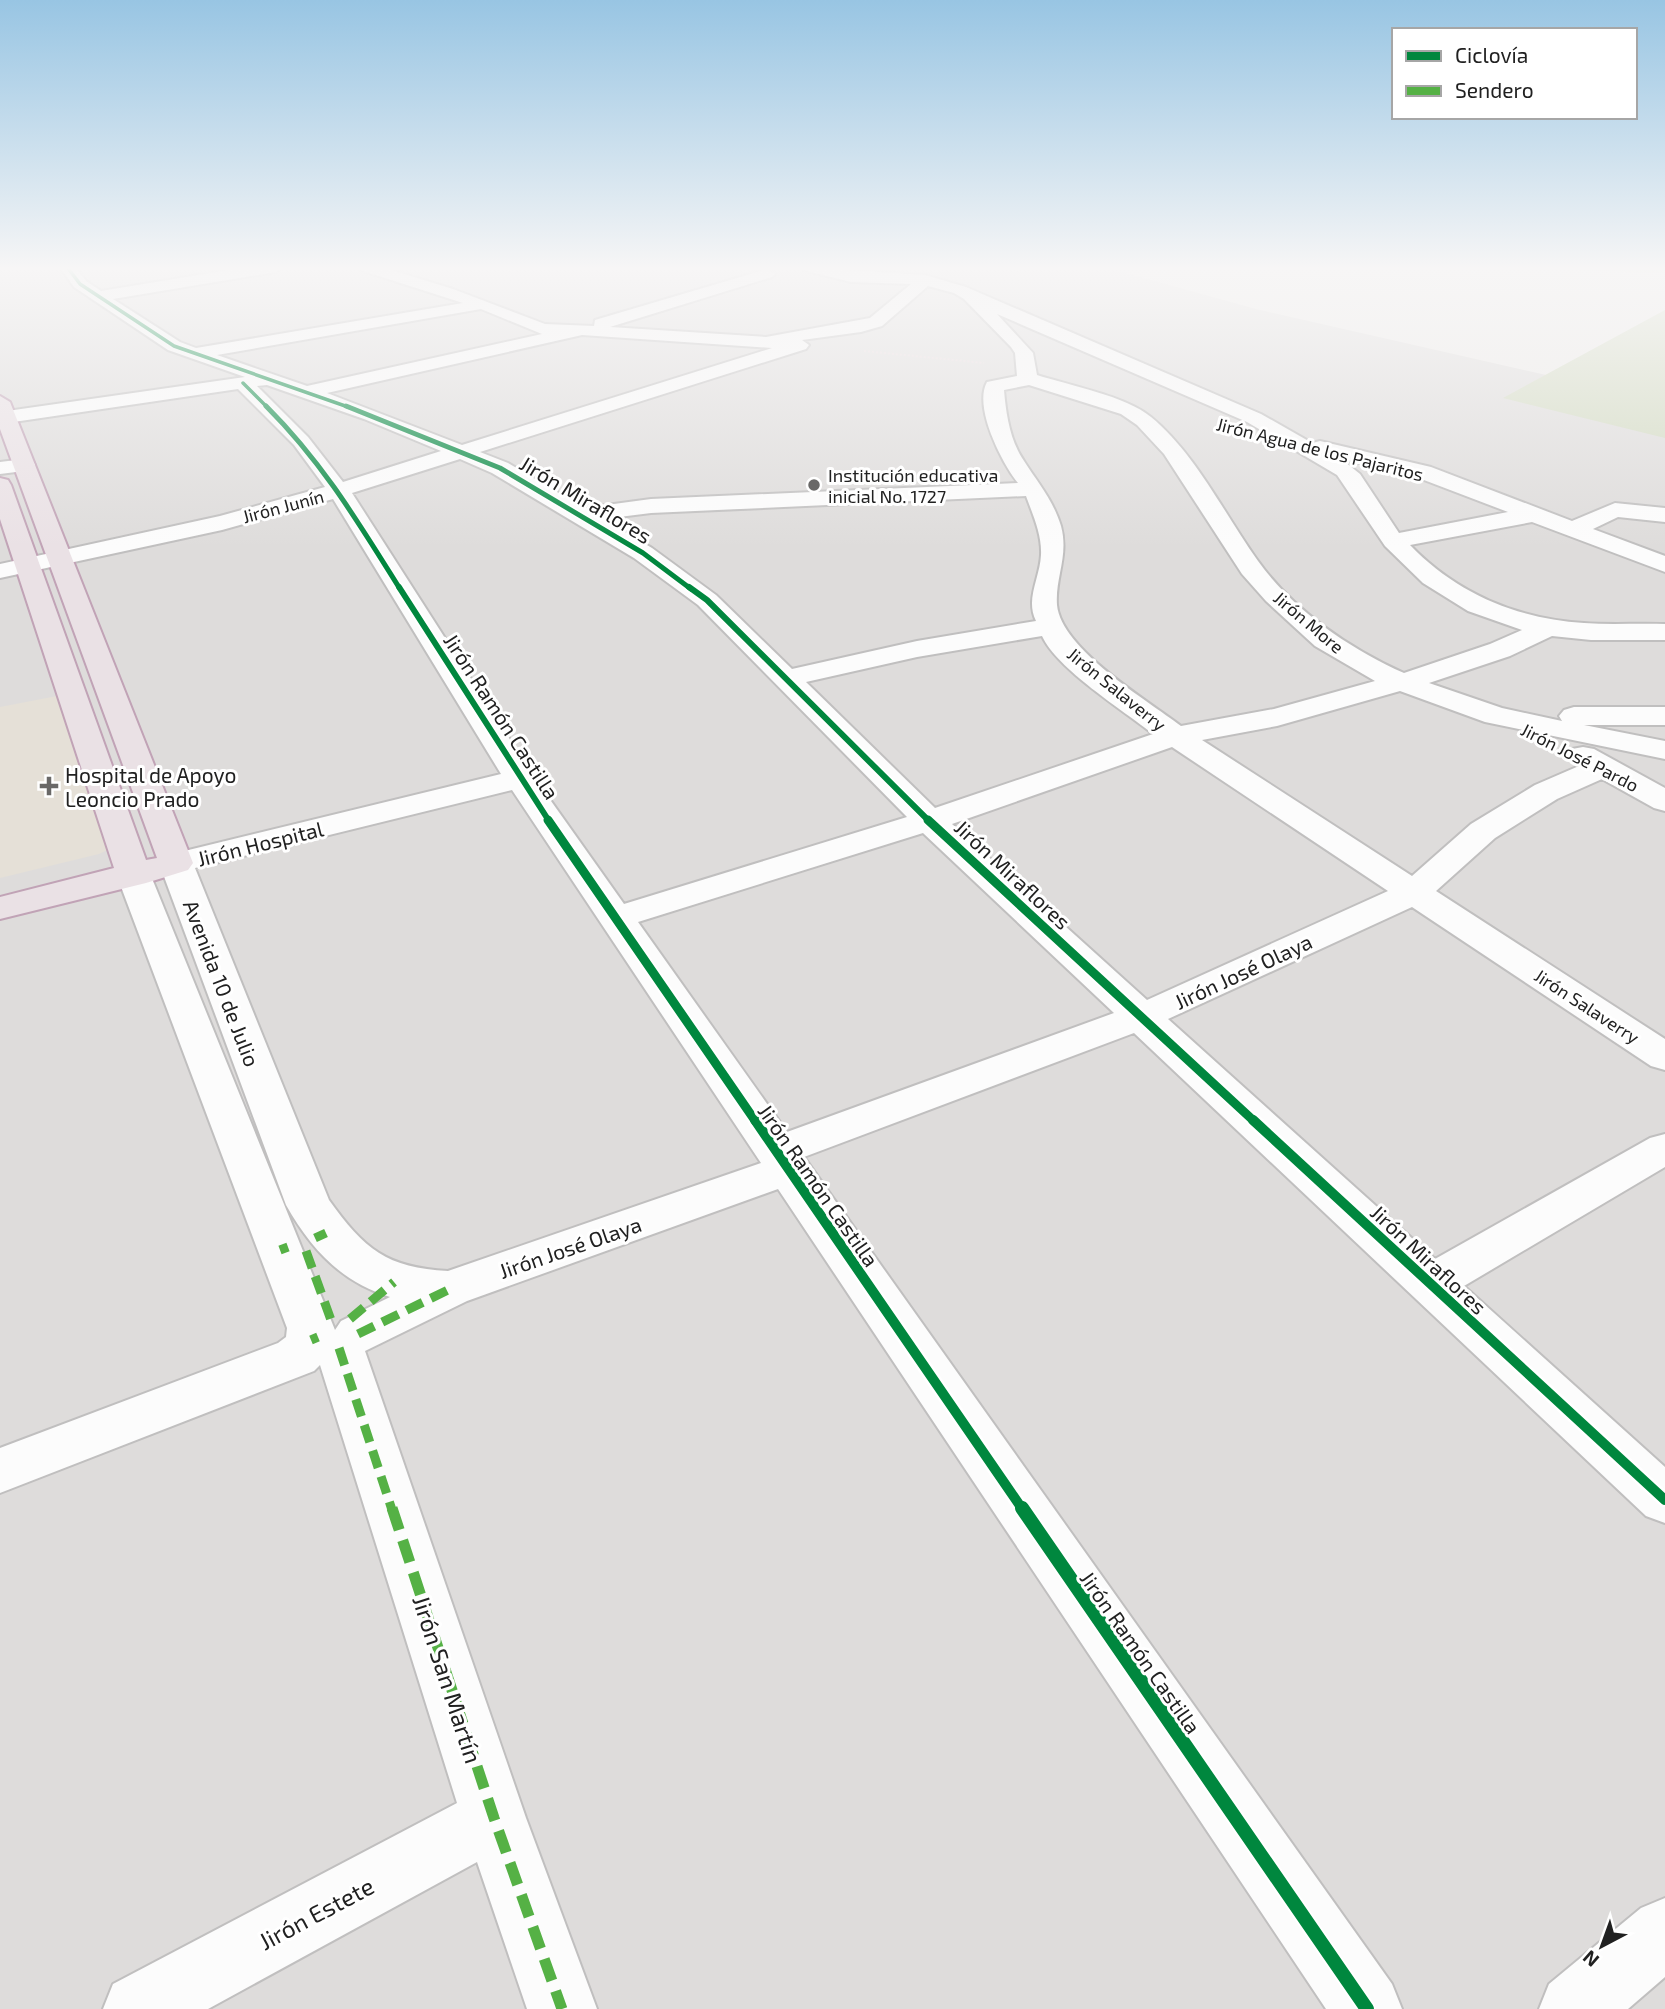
<svg xmlns="http://www.w3.org/2000/svg" width="1665" height="2009" viewBox="0 0 1665 2009" font-family="'Exo 2',sans-serif">
<rect width="100%" height="100%" fill="#eeecea"/>
<path fill="#dedcdb" d="M0,267H1104L1256,309L1665,402V2009H0Z"/>
<path fill="#e5e0d7" d="M57,696L118,845L99,854L0,878V707Z"/>
<path fill="#d2dac1" d="M1528,267H1665V273L1529,269Z
M1665,310V438L1503,398Z"/>
<g fill="none" stroke-linecap="round" stroke-linejoin="round">
<g stroke="#c0bfbf" stroke-width="4">
<path id="minor" d="M60,267H75L86,281L101,291L247,267H283L276,272L113,299L180,342L196,348L463,303L360,270L358,267H381L453,289L545,324L594,326L595,320L767,269L775,274L772,277L610,327L766,337L870,318L911,284L851,282L803,270L801,267L925,275L966,287L1261,414L1312,443L1320,441L1431,467L1572,521L1615,503L1665,508V522L1618,517L1593,529L1665,556V572L1532,522L1410,545C1456,593 1517,619 1584,623C1611,625 1638,623 1665,624V640H1591L1552,636L1510,656L1429,683L1502,708L1562,721L1559,716L1564,710L1574,707H1665V725H1584L1665,741V759L1485,722L1400,691L1277,726L1202,740L1412,876L1471,824L1535,785L1579,766L1568,756L1572,749L1583,747L1594,749L1665,788V811L1654,808L1602,779L1557,799L1495,838L1436,891L1665,1039V1070L1651,1066L1412,907L1168,1019L1435,1259L1650,1138L1665,1134V1167L1464,1286L1665,1467V1523L1646,1516L1134,1033L804,1157L1392,1984L1402,2009H1326L778,1189L467,1301L365,1351L526,1818L597,2009H527L477,1862L208,2009H103L113,1984L457,1803L320,1365L314,1371L0,1493V1448L278,1343L286,1337L287,1328L117,876L122,869L134,866L146,869L151,876L335,1330L341,1321L390,1297C341,1282 311,1249 286,1205L159,863L164,856L501,774L333,499L222,530L0,578V564L220,516L325,487L294,445L238,389L0,424V412L245,377L168,350L74,287ZM928,286L954,293L964,299L1011,347L1015,353L1017,376L987,382C973,407 1002,463 1018,483L651,499L584,508L508,463L480,452L806,349L809,345L802,340L861,332L882,326ZM481,309L542,334L307,386L217,355ZM997,314L1247,422L1337,475L1385,546L1423,583L1468,611L1522,630L1490,644L1404,673C1350,649 1293,610 1258,561C1225,515 1195,453 1151,417C1126,396 1068,385 1037,375L1033,353ZM582,335L772,348L462,445L327,393ZM267,385L364,419L441,451L343,482L308,437L257,386ZM1029,385L1121,414L1137,425L1164,454L1242,574L1266,601L1315,646L1375,681L1274,709L1181,726C1147,700 1061,649 1057,605C1055,577 1069,556 1061,526C1053,500 1038,483 1024,461C1010,441 1006,414 1004,390ZM1340,458L1416,477L1508,512L1399,533L1360,474ZM460,459L492,473L634,558L698,605L907,817L624,904L534,777L352,493ZM1026,496C1033,515 1042,535 1041,555C1040,578 1025,599 1036,621L917,641L792,669L716,595L652,548L603,519L651,513ZM1042,636C1057,669 1123,710 1153,734L935,808L806,682L917,657ZM1172,747L1388,891L1147,1000L952,824ZM512,790L761,1163L448,1271C387,1268 364,1249 329,1200L195,868ZM923,833L1114,1013L787,1132L638,922Z
M24,459L32,460L35,465L32,470L0,474V462Z
M1665,1898V1977L1628,2009H1539L1549,1984L1641,1908Z"/>
</g>
<g stroke="#c1a3b6" stroke-width="4">
<path id="highway" d="M0,396L10,402L193,863L188,870L146,883L0,919V897L114,868L0,519V478L8,480L11,485L146,860L157,858L0,429Z"/>
</g>
<path stroke="#ebdcdf" stroke-width="2" stroke-dasharray="2 2" stroke-linecap="butt" d="M864,351L984,363"/>
<use href="#minor" fill="#fcfcfc" fill-rule="evenodd"/>
<use href="#highway" fill="#eae1e5" fill-rule="evenodd"/>
<path stroke="#55b145" stroke-width="9" stroke-dasharray="18 9" stroke-linecap="butt" d="M315,1238L326,1233
M280,1250L288,1247
M306,1251L331,1320
M350,1319L394,1282
M358,1334L450,1289
M311,1340L318,1337
M339,1348L392,1510"/>
<path stroke="#55b145" stroke-width="11" stroke-dasharray="23 11" stroke-linecap="butt" d="M392,1508L494,1818L562,2009"/>
<g stroke="#fff" stroke-width="5">
<path id="cycleway-far5" d="M67,267L80,284L174,346L351,408
M243,383L268,408"/>
</g>
<g stroke="#fff" stroke-width="8">
<path id="cycleway-far4" d="M266,406C323,463 358,522 400,589
M346,406L500,468L643,553L691,589"/>
</g>
<g stroke="#fff" stroke-width="10">
<path id="cycleway-far3" d="M399,587L549,821
M689,587L707,600L929,821"/>
</g>
<g stroke="#fff" stroke-width="13">
<path id="cycleway-far2" d="M548,820L756,1122
M928,820L1255,1122"/>
</g>
<g stroke="#fff" stroke-width="15">
<path id="cycleway-far1" d="M755,1120L1023,1510
M1253,1120L1665,1500"/>
</g>
<g stroke="#fff" stroke-width="18">
<path id="cycleway" d="M1022,1508L1367,2009"/>
</g>
<use href="#cycleway-far5" stroke="#00873e" stroke-width="3.5"/>
<use href="#cycleway-far4" stroke="#00873e" stroke-width="5"/>
<use href="#cycleway-far3" stroke="#00873e" stroke-width="6"/>
<use href="#cycleway-far2" stroke="#00873e" stroke-width="9"/>
<use href="#cycleway-far1" stroke="#00873e" stroke-width="10"/>
<use href="#cycleway" stroke="#00873e" stroke-width="14"/>
</g>
<linearGradient id="sky" x2="0" y2="1"><stop stop-color="#98c5e3"/><stop offset="0.49" stop-color="#f7f6f6"/><stop offset="1" stop-color="#f7f6f6" stop-opacity="0"/></linearGradient>
<rect width="1665" height="548" fill="url(#sky)"/>
<g fill="#696867" stroke="#fff" stroke-width="2.5">
<circle cx="814" cy="485" r="7"/>
<path d="M45.5 775.5h7v7h7v7h-7v7h-7v-7h-7v-7h7z"/>
</g>
<g text-anchor="middle" dominant-baseline="central" stroke-width="6" stroke-linejoin="round" paint-order="stroke">
<g font-size="18" fill="#212121" stroke="#fff">
<text transform="translate(1320 449) rotate(14)">Jirón Agua de los Pajaritos</text>
<text transform="translate(283 506) rotate(-15)">Jirón Junín</text>
<text transform="translate(1309 622) rotate(40)">Jirón More</text>
<text transform="translate(1117 689) rotate(39)">Jirón Salaverry</text>
<text transform="translate(1580 757) rotate(27)">Jirón José Pardo</text>
<text transform="translate(1587 1006) rotate(33)">Jirón Salaverry</text>
</g>
<g font-size="18" fill="#212121" stroke="#fff" text-anchor="start">
<text x="828" y="475">Institución educativa<tspan x="828" dy="21">inicial No. 1727</tspan></text>
</g>
<g font-size="21" fill="#212121" stroke="#fff">
<text transform="translate(586 499) rotate(31)">Jirón Miraflores</text>
<text transform="translate(502 716) rotate(57)">Jirón Ramón Castilla</text>
<text transform="translate(260 843) rotate(-14)">Jirón Hospital</text>
<text transform="translate(1013 874) rotate(43)">Jirón Miraflores</text>
<text transform="translate(1243 971) rotate(-25)">Jirón José Olaya</text>
<text transform="translate(222 983) rotate(69)">Avenida 10 de Julio</text>
<text transform="translate(819 1185) rotate(55)">Jirón Ramón Castilla</text>
<text transform="translate(570 1247) rotate(-19)">Jirón José Olaya</text>
<text transform="translate(1429 1259) rotate(43)">Jirón Miraflores</text>
<text transform="translate(1141 1652) rotate(55)">Jirón Ramón Castilla</text>
</g>
<g font-size="21" fill="#212121" stroke="#fff" text-anchor="start">
<text x="65" y="774">Hospital de Apoyo<tspan x="65" dy="24">Leoncio Prado</tspan></text>
</g>
<g font-size="24" fill="#212121" stroke="#fff">
<text transform="translate(448 1679) rotate(72)">Jirón San Martín</text>
<text transform="translate(316 1913) rotate(-28)">Jirón Estete</text>
</g>
</g>
<rect x="1392" y="28" width="245" height="91" fill="#ffffff" stroke="#a6a6a6" stroke-width="2"/>
<rect x="1406" y="51" width="35" height="10" fill="#00873e" stroke="#a6a6a6" stroke-width="2"/>
<text x="1455" y="63" font-size="21" fill="#212121">Ciclovía</text>
<rect x="1406" y="86" width="35" height="10" fill="#55b145" stroke="#a6a6a6" stroke-width="2"/>
<text x="1455" y="98" font-size="21" fill="#212121">Sendero</text>
<g transform="translate(1602 1946) rotate(221)" stroke="#ffffff" stroke-width="5" paint-order="stroke">
<path d="M0-5L12 26L0 18L-12 26Z" fill="#212121"/>
<text y="-10" font-size="19" font-weight="bold" text-anchor="middle" fill="#212121">N</text>
</g>
</svg>
